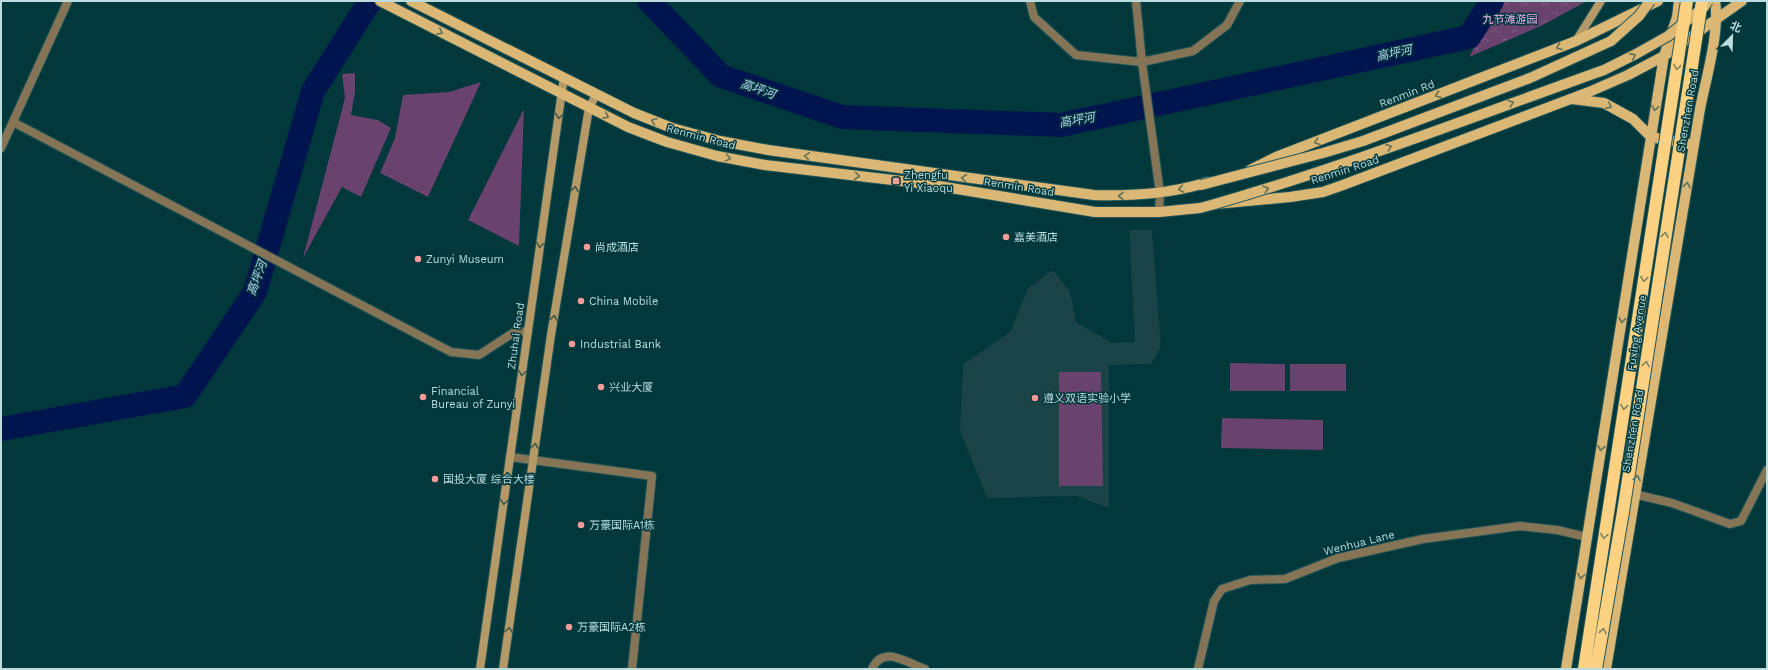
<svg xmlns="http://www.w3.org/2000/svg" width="1768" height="670" viewBox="0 0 1768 670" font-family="'Work Sans','Noto Sans SC',sans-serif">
<defs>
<pattern id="park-crowns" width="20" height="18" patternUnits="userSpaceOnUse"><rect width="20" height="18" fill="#69426e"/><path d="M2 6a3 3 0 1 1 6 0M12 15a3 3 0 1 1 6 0" fill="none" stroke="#7c5d82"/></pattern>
</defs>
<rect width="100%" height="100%" fill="#00383c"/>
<path fill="#194346" d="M1129,230H1152L1161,346L1151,364L1109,365V508L1076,496L987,498L960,431L963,364L1010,332L1028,288L1053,270L1070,292L1076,322L1112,343L1135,342Z"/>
<path fill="#69426e" d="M355,73V92L351,115L378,120L391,128L361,197L342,187L303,258L345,98L342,74Z
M481,82L428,197L380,173L395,138L403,95L449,92Z
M524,109L519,246L468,220Z
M1230,363L1285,364V391H1230Z
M1290,364H1346V391H1290Z
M1059,372H1101L1103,486H1059Z
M1222,418L1323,420V450L1221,448Z"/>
<path fill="url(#park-crowns)" d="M1497,1H1587L1541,26L1469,57L1489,20Z"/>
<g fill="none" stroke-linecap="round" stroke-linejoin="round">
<path stroke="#00144e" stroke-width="24" d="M649,1L721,76L842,117L1061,125L1469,37L1492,1
M1,429L185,396L255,292L313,91L370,1"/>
<g stroke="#225659" stroke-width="10">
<path id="street" d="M1030,1L1034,17L1076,55L1142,62L1193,51L1227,25L1240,1
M1136,1L1142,62L1160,193L1159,212
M13,122L451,352L479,355L516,331L528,332
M1,148L68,1
M510,457L652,476L632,669
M1634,494L1672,503L1730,524L1741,521L1767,470
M872,669C883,644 907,663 925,669
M1198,669L1214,601L1222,589L1250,580L1285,579L1338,558L1423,539L1520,526L1557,530L1587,537"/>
</g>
<g stroke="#225659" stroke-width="10">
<path id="secondary" d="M1576,41L1601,1
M480,669L564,77
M503,669L551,335L589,108L596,95"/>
</g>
<g stroke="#225659" stroke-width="12">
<path id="primary" d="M380,1L628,127L667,142L717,156L765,165L927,184L1095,212H1159L1200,208L1215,204L1290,197L1323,192L1343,185L1589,92L1628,75L1664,56L1742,1
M411,1L634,113L672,128L720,141L768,150L1094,195C1133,196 1170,194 1208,182
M1572,99L1604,103L1633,119L1651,137L1688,144
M1250,170L1276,157L1576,41L1658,1
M1566,669L1664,56L1677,17L1679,1
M1606,669L1700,109C1706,78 1720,32 1715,1"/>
</g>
<use href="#street" stroke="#857455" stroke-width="8"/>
<use href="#secondary" stroke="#b59a67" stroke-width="8"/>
<use href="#primary" stroke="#dab775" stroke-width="10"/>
<g stroke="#225659" stroke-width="12" stroke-linecap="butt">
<path id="primary-bridge" d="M1201,185L1323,153L1363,141L1530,78L1611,41L1639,16L1650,1
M1215,204C1347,166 1475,116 1604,70L1636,54L1668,36L1704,7L1708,1"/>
</g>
<g stroke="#225659" stroke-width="14" stroke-linecap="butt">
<path id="highway-bridge" d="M1584,669L1687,1
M1596,669L1623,512L1702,1"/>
</g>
<use href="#primary-bridge" stroke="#dab775" stroke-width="10"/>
<use href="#highway-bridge" stroke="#fcd181" stroke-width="12"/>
</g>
<defs><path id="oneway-chevron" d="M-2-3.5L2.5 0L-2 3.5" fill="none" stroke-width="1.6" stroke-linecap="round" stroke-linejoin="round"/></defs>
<g stroke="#627156">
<use href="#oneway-chevron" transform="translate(440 32) rotate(27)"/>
<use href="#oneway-chevron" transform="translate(1559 47) rotate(159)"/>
<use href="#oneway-chevron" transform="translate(1633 56) rotate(-26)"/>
<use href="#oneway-chevron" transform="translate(1438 95) rotate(159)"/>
<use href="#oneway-chevron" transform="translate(1511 103) rotate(-20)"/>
<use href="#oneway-chevron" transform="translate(1609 106) rotate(27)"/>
<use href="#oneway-chevron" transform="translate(1655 108) rotate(99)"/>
<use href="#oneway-chevron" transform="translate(606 116) rotate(26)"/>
<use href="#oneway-chevron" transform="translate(654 121) rotate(-159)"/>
<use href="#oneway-chevron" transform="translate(1317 142) rotate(160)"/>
<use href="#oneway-chevron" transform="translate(1389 147) rotate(-20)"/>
<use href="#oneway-chevron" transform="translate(807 156) rotate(-172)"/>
<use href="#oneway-chevron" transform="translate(728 158) rotate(10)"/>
<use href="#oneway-chevron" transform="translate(857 176) rotate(7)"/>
<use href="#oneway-chevron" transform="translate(964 178) rotate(-172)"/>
<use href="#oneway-chevron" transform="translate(1687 185) rotate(-80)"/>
<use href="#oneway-chevron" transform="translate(1181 189) rotate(168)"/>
<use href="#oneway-chevron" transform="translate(1266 189) rotate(-16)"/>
<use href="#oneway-chevron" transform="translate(1121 196) rotate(-180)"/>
<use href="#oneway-chevron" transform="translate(1622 320) rotate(99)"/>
<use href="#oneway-chevron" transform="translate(1601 448) rotate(99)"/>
<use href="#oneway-chevron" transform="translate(1637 478) rotate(-80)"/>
<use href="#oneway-chevron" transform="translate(1581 576) rotate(99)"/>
</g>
<g stroke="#7e845e">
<use href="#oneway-chevron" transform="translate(1677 67) rotate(99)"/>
<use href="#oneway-chevron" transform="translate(1665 235) rotate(-81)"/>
<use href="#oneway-chevron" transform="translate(1644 279) rotate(99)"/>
<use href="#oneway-chevron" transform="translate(1646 364) rotate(-81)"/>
<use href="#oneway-chevron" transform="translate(1624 407) rotate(99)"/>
<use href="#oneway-chevron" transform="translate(1604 536) rotate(99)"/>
<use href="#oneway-chevron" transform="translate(1603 631) rotate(-80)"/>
</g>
<g stroke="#3f5a4b">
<use href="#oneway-chevron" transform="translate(559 116) rotate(98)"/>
<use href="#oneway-chevron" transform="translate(575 189) rotate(-80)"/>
<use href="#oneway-chevron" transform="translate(540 245) rotate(98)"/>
<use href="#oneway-chevron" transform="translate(554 318) rotate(-80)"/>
<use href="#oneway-chevron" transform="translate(522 373) rotate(98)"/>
<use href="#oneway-chevron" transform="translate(535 446) rotate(-82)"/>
<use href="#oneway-chevron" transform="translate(504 502) rotate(98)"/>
<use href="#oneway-chevron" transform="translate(509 630) rotate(-82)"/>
</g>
<g fill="#f59b98" stroke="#00383c" stroke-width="1.5">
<rect x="892" y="177" width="8" height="8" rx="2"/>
<circle cx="1006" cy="237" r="4"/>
<circle cx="587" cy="247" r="4"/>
<circle cx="418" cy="259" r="4"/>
<circle cx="581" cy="301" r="4"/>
<circle cx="572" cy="344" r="4"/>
<circle cx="601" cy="387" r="4"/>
<circle cx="423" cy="397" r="4"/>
<circle cx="1035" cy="398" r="4"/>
<circle cx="435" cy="479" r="4"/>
<circle cx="581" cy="525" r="4"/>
<circle cx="569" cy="627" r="4"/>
</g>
<g text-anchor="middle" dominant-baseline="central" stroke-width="3" stroke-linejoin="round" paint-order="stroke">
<g font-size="11" fill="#f2b6fa" stroke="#00383c">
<text x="1510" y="19">九节滩游园</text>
</g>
<g font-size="11" fill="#bcdcde" stroke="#00383c">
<text transform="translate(1407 94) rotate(-21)">Renmin Rd</text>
<text transform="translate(1688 111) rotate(-80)">Shenzhen Road</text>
<text transform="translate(701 137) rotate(15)">Renmin Road</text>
<text transform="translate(1345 170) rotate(-18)">Renmin Road</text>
<text transform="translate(1019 187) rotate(9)">Renmin Road</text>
<text transform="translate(1637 333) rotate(-81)">Fuxing Avenue</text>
<text transform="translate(516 336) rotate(-82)">Zhuhai Road</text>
<text transform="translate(1633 431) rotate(-80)">Shenzhen Road</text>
<text transform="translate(1359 543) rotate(-14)">Wenhua Lane</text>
</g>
<g font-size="11" fill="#bcdcde" stroke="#00383c" text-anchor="start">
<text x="904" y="175">Zhengfu<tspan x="904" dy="13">Yi Xiaoqu</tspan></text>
<text x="1014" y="237">嘉美酒店</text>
<text x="595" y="247">尚成酒店</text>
<text x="426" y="259">Zunyi Museum</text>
<text x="589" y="301">China Mobile</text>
<text x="580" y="344">Industrial Bank</text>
<text x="609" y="387">兴业大厦</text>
<text x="431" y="391">Financial<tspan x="431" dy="13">Bureau of Zunyi</tspan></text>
<text x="1043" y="398">遵义双语实验小学</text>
<text x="443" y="479">国投大厦 综合大楼</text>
<text x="589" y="525">万豪国际A1栋</text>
<text x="577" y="627">万豪国际A2栋</text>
</g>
<g font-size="12" font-style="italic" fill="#bbd0f4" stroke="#00383c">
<text transform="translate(1394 53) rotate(-12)">高坪河</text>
<text transform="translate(758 89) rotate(19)">高坪河</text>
<text transform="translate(1077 120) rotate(-10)">高坪河</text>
<text transform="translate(257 278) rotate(-70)">高坪河</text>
</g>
</g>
<rect width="1768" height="670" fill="none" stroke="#bcdcde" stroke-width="4"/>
<g transform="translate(1732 36) rotate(23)" stroke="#00383c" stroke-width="3" paint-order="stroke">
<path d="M0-3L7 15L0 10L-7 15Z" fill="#bcdcde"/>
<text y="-6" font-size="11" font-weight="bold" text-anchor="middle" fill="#bcdcde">北</text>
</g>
</svg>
